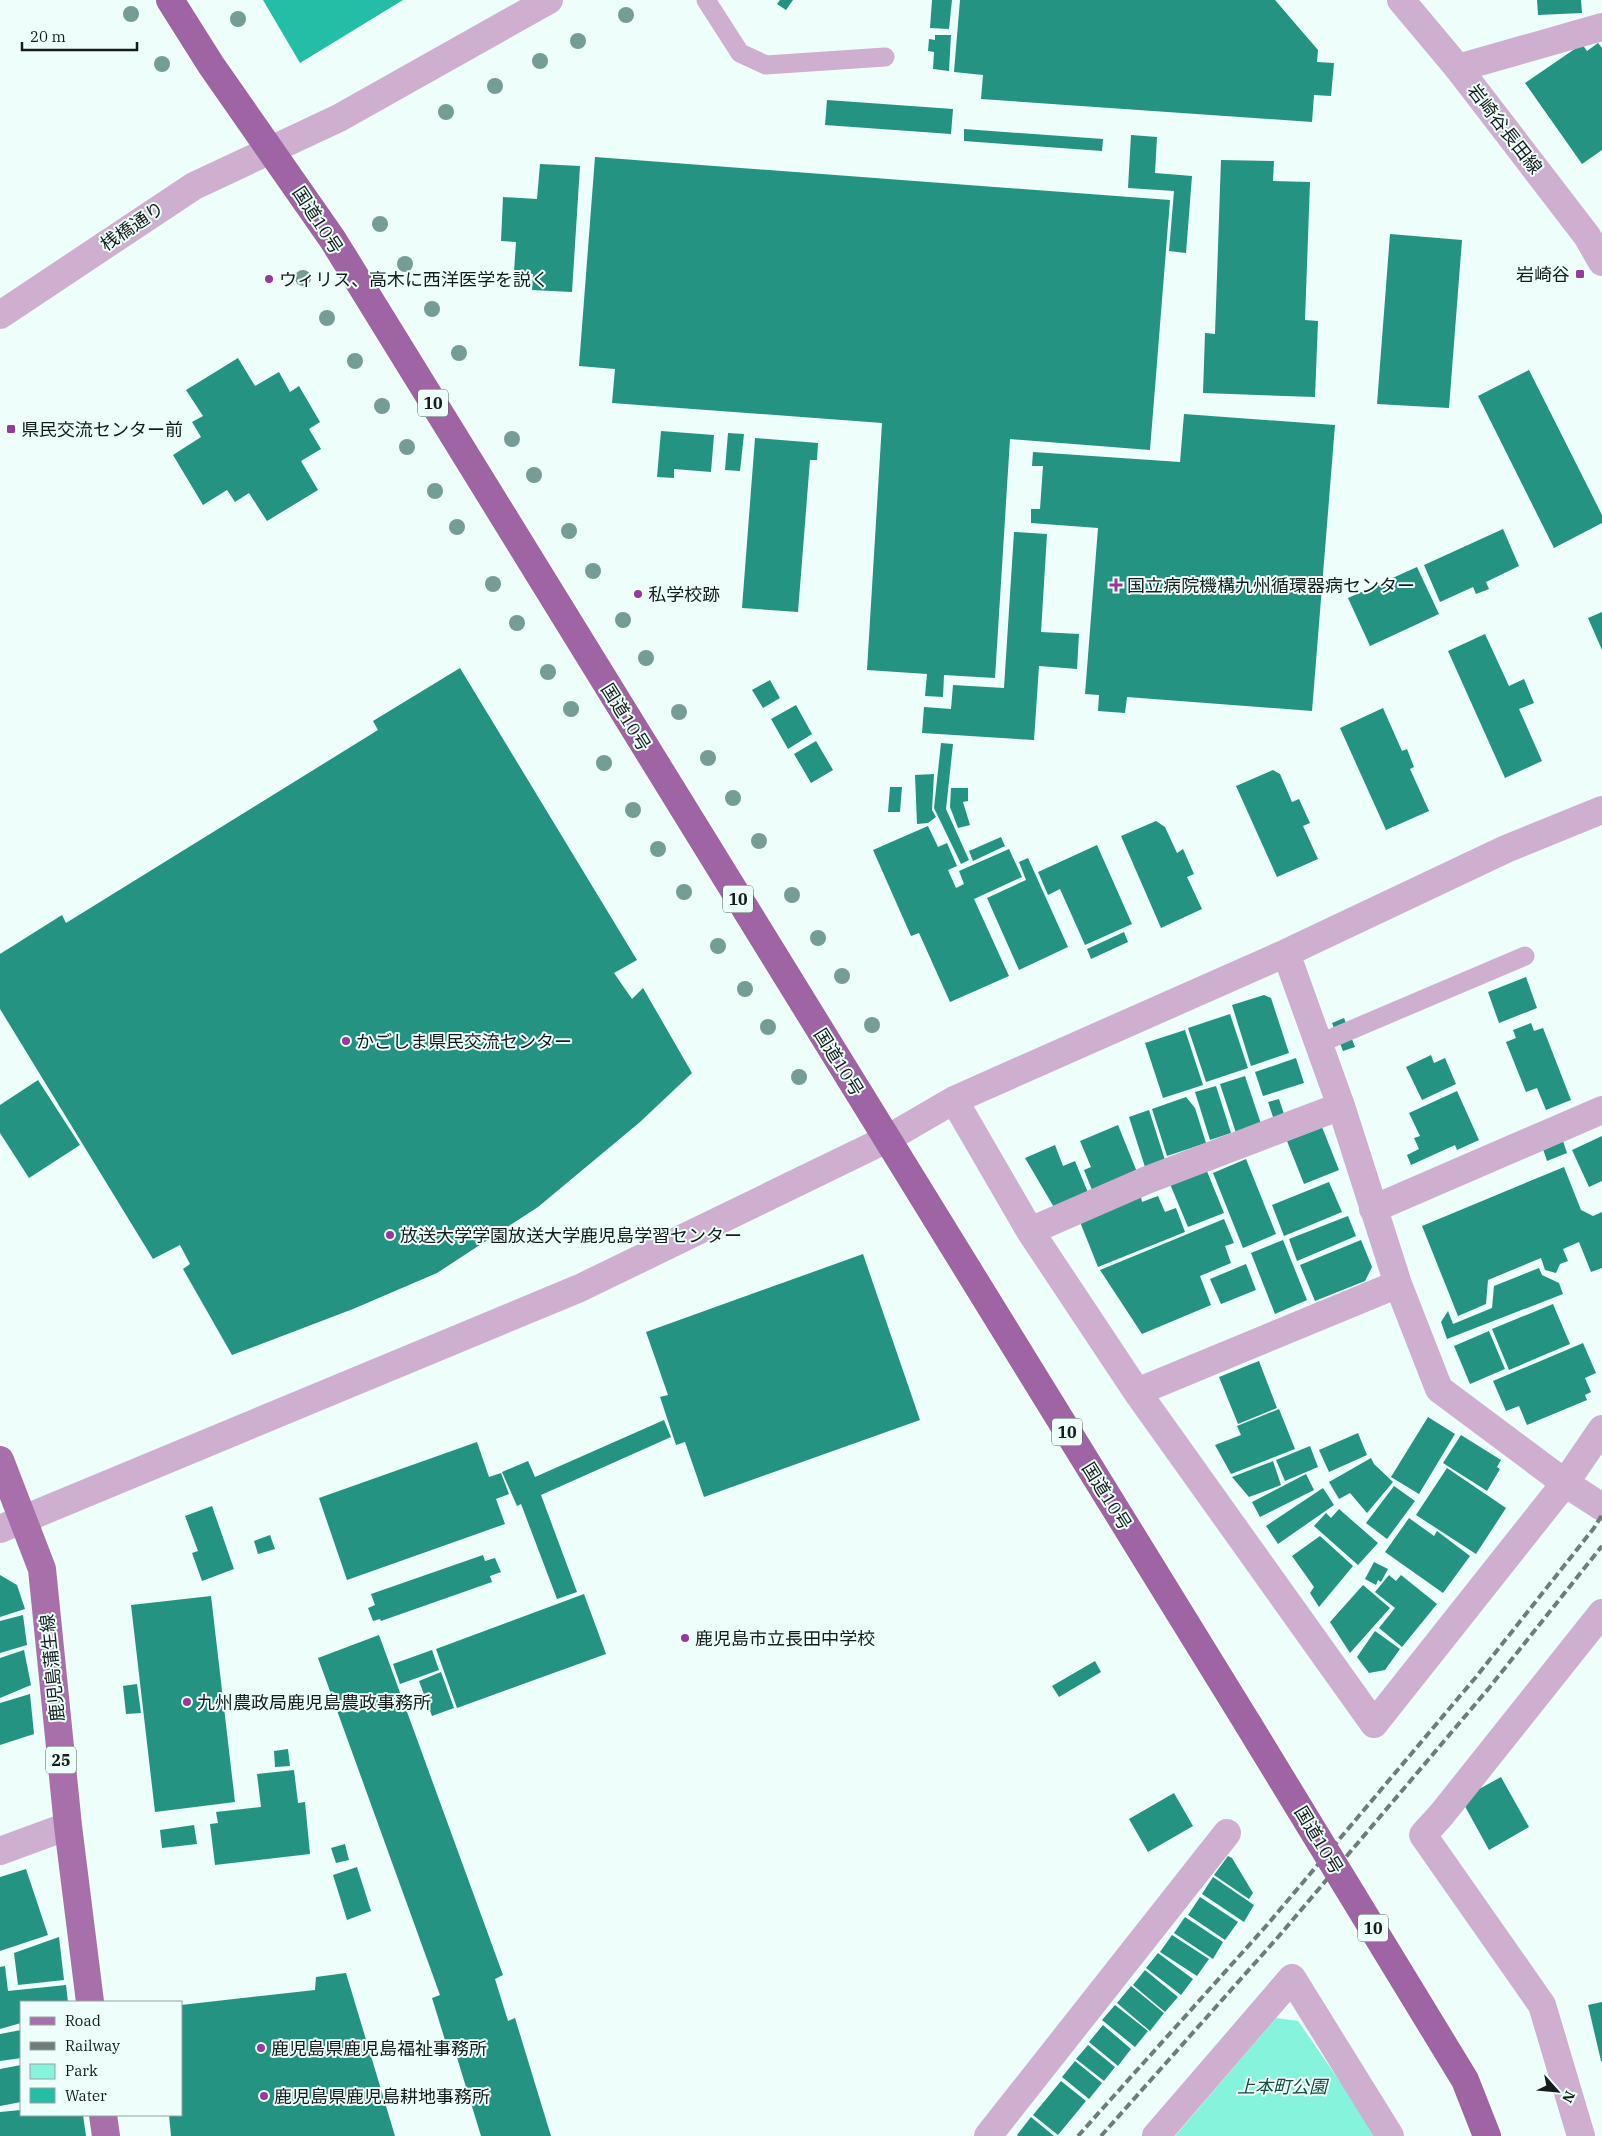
<svg xmlns="http://www.w3.org/2000/svg" width="1602" height="2136" viewBox="0 0 1602 2136" font-family="'IBM Plex Serif','Noto Sans JP',serif">
<rect width="100%" height="100%" fill="#eefefa"/>
<path fill="#86f3dd" d="M1276,2018L1298,2021L1378,2136H1175Z"/>
<path fill="#24bea7" d="M263,0H403L300,63Z"/>
<path fill="#249381" d="M780,0H793L786,10L777,4Z
M932,0H952L949,29L930,28Z
M960,0H1275L1318,50L1317,62L1334,63L1331,96L1314,95L1312,122L981,99L983,75L954,72Z
M1537,0H1581L1582,13L1538,15Z
M935,35H951L949,71L933,69L934,52L928,51L929,39L935,40Z
M1598,43L1602,48V150L1582,164L1525,83L1582,44L1587,51Z
M827,100L953,109L951,134L825,125Z
M964,129L1103,139L1102,151L964,141Z
M1131,135L1157,137L1155,173L1192,176L1186,253L1169,251L1174,191L1128,188Z
M595,157L1170,200L1150,450L1010,439L995,678L944,675L943,697L925,696L927,674L867,670L882,423L612,403L615,369L579,366Z
M1221,160L1274,161L1273,181L1310,182L1305,320L1318,321L1315,397L1203,393L1205,333L1215,334Z
M540,164L580,166L572,292L532,290L533,274L514,272L516,242L501,241L503,197L537,199Z
M1390,234L1462,240L1449,408L1377,404Z
M238,358L255,386L279,372L290,392L299,386L320,422L309,429L321,449L301,461L318,490L267,521L249,493L235,502L227,490L203,505L173,455L201,437L192,422L203,416L186,390Z
M1529,370L1602,515V523L1554,548L1478,396Z
M1184,414L1335,425L1312,711L1127,697L1125,713L1098,711L1099,695L1085,694L1098,528L1031,523V509H1040L1043,466H1032L1033,452L1180,462Z
M661,431L714,435L711,472L674,469V478L657,477Z
M728,433L744,434L740,471L725,470Z
M755,438L818,443L817,460H810L798,612L742,608Z
M1503,529L1519,566L1486,582L1489,589L1476,594L1473,587L1440,602L1424,565Z
M1014,532L1047,534L1041,632L1079,634L1077,669L1039,666L1034,740L922,733L924,707L951,709L953,685L1004,688Z
M1417,567L1439,614L1370,646L1348,598Z
M1602,612V650L1588,618Z
M1485,634L1509,686L1524,679L1534,703L1519,709L1542,761L1505,778L1448,651Z
M460,668L637,960L614,973L632,999L643,988L692,1073L640,1122L538,1207L437,1273L353,1309L232,1355L183,1269L190,1264L180,1245L153,1259L0,1009V954L62,915L66,923L378,730L373,721Z
M770,680L780,698L763,708L752,690Z
M796,705L812,734L788,749L771,719Z
M1383,708L1402,751L1407,749L1414,767L1410,769L1429,811L1386,830L1340,728Z
M816,741L833,770L811,783L794,754Z
M941,743L953,744L946,809L969,860L961,864L934,808Z
M1273,770L1280,774L1292,802L1299,799L1310,823L1303,826L1318,859L1277,877L1236,786Z
M934,774L932,810L936,817L928,823L917,824L915,775Z
M890,787H902L900,812H888Z
M951,788H968V801L963,802L970,825L958,828L950,807Z
M1156,821L1165,827L1177,853L1183,849L1194,874L1187,877L1202,909L1161,928L1121,836Z
M928,826L938,847L947,843L957,866L948,870L956,888L964,884L959,871L1009,849L1022,877L974,899L1009,976L950,1002L919,933L911,936L873,850Z
M1001,837L1005,846L973,861L969,851Z
M1097,845L1132,924L1085,945L1060,889L1048,895L1038,872Z
M1028,858L1068,947L1019,970L987,898L1026,880L1019,862Z
M1124,932L1128,942L1091,959L1087,949Z
M1526,977L1537,1008L1499,1023L1488,992Z
M1264,995L1271,998L1289,1053L1251,1066L1232,1005Z
M1230,1014L1248,1068L1206,1082L1188,1028Z
M1344,1018L1355,1047L1343,1051L1332,1023Z
M1531,1023L1534,1031L1543,1028L1571,1100L1546,1110L1537,1088L1526,1092L1506,1042L1516,1038L1513,1030Z
M1185,1030L1203,1085L1163,1098L1145,1043Z
M1431,1055L1434,1063L1445,1058L1456,1084L1422,1100L1406,1067Z
M1296,1058L1304,1083L1263,1096L1255,1072Z
M1245,1076L1261,1124L1236,1133L1220,1084Z
M38,1080L80,1145L29,1178L0,1133V1105Z
M1216,1086L1231,1133L1210,1140L1195,1092Z
M1457,1091L1479,1140L1457,1150L1455,1145L1411,1165L1407,1155L1419,1149L1414,1138L1420,1136L1409,1113Z
M1186,1097L1195,1108L1206,1143L1167,1156L1152,1109Z
M1279,1099L1285,1117L1274,1120L1268,1102Z
M1149,1110L1165,1160L1145,1167L1129,1117Z
M1118,1125L1137,1172L1092,1190L1084,1170L1091,1167L1080,1141Z
M1322,1127L1339,1170L1304,1184L1287,1141Z
M1602,1136V1181L1589,1187L1572,1150Z
M1563,1141L1567,1153L1547,1161L1543,1149Z
M1055,1145L1063,1166L1075,1161L1089,1195L1055,1209L1025,1158Z
M1246,1159L1276,1234L1243,1248L1213,1173Z
M1564,1167L1581,1210L1593,1216L1602,1212V1268L1591,1272L1579,1242L1563,1249L1568,1261L1560,1264L1556,1273L1545,1270L1541,1258L1488,1280L1486,1304L1458,1316L1422,1226Z
M1206,1169L1224,1213L1188,1227L1170,1184Z
M1329,1182L1342,1212L1284,1236L1272,1205Z
M1158,1196L1165,1212L1176,1208L1185,1232L1098,1267L1080,1222L1141,1197L1142,1202Z
M1348,1216L1356,1236L1297,1261L1289,1239Z
M1224,1219L1234,1243L1225,1246L1231,1263L1200,1276L1211,1305L1142,1334L1100,1270Z
M1283,1240L1307,1300L1275,1314L1251,1253Z
M1361,1240L1372,1267L1365,1281L1315,1301L1300,1265Z
M863,1254L920,1420L704,1497L685,1442L676,1445L660,1397L668,1395L646,1332Z
M1246,1264L1256,1290L1221,1304L1210,1279Z
M1539,1268L1542,1275L1559,1283L1563,1294L1447,1339L1441,1322L1448,1311L1453,1324L1492,1308L1494,1286Z
M1553,1304L1570,1344L1509,1370L1492,1329Z
M1489,1331L1505,1369L1470,1384L1454,1346Z
M1583,1343L1596,1373L1585,1378L1591,1392L1585,1395L1587,1400L1527,1425L1519,1406L1506,1411L1493,1381Z
M1259,1361L1277,1408L1238,1424L1219,1377Z
M1279,1409L1295,1449L1231,1474L1215,1445L1241,1435L1237,1426Z
M1428,1417L1455,1434L1419,1494L1391,1477Z
M664,1420L671,1437L541,1495L577,1592L557,1599L521,1504L517,1506L502,1472L528,1461L535,1477Z
M1358,1433L1367,1455L1329,1472L1319,1450Z
M1461,1435L1501,1460L1497,1467L1500,1469L1487,1491L1443,1463Z
M477,1442L489,1477L501,1473L509,1494L496,1499L505,1524L347,1580L319,1498Z
M1310,1446L1318,1467L1285,1481L1276,1460Z
M1371,1458L1374,1464L1393,1482L1367,1513L1350,1493L1339,1499L1329,1482Z
M1273,1461L1281,1485L1249,1497L1232,1477Z
M1447,1468L1506,1508L1476,1554L1416,1515Z
M1306,1474L1314,1490L1260,1517L1252,1502Z
M1394,1486L1415,1501L1387,1539L1366,1523Z
M1323,1488L1334,1505L1278,1544L1266,1526Z
M212,1506L234,1569L202,1581L192,1553L198,1551L185,1516Z
M1339,1509L1378,1543L1358,1565L1314,1526L1326,1513L1331,1518Z
M1409,1518L1434,1536L1437,1531L1470,1556L1443,1593L1385,1552Z
M270,1535L275,1549L258,1554L254,1541Z
M1320,1536L1353,1566L1319,1607L1310,1593L1314,1587L1292,1556Z
M483,1555L485,1561L495,1558L501,1572L490,1576L492,1582L381,1621L380,1619L373,1621L368,1608L375,1605L371,1594Z
M1374,1562L1388,1569L1381,1582L1378,1580L1376,1585L1365,1579Z
M0,1575L17,1585L25,1609L0,1617Z
M1389,1575L1396,1581L1401,1575L1437,1604L1402,1647L1379,1628L1395,1608L1375,1592Z
M1363,1585L1390,1608L1350,1653L1330,1622Z
M584,1594L606,1654L457,1708L436,1649Z
M211,1596L235,1802L155,1812L131,1605Z
M23,1615L27,1645L0,1653V1621Z
M1375,1631L1400,1649L1385,1670L1369,1673L1357,1657Z
M379,1635L503,1975L495,1979L508,2021L515,2018L551,2136H481L455,2051L449,2053L432,1998L440,1995L318,1658Z
M24,1650L31,1685L0,1698V1658Z
M432,1650L439,1670L400,1684L393,1664Z
M1095,1661L1101,1672L1059,1697L1052,1686Z
M441,1672L454,1708L432,1716L419,1681Z
M137,1684L141,1713L126,1714L123,1686Z
M30,1694L34,1734L0,1745V1703Z
M288,1749L290,1766L275,1767L274,1751Z
M294,1770L298,1803L305,1802L310,1854L215,1865L210,1824L218,1823L216,1812L261,1807L257,1774Z
M1501,1777L1529,1827L1489,1850L1461,1799Z
M1174,1793L1193,1826L1148,1852L1129,1819Z
M194,1825L197,1844L162,1848L160,1830Z
M345,1844L349,1860L336,1863L331,1848Z
M1228,1856L1232,1858L1253,1893L1249,1899L1214,1875Z
M357,1867L371,1911L347,1920L333,1875Z
M26,1869L48,1935L0,1951V1877Z
M1213,1877L1254,1905L1244,1922L1202,1894Z
M1200,1897L1238,1922L1225,1940L1188,1915Z
M1185,1917L1223,1942L1213,1959L1174,1933Z
M1172,1935L1209,1959L1197,1976L1160,1952Z
M59,1937L64,1980L18,1985L14,1953Z
M1158,1953L1193,1979L1181,1995L1146,1968Z
M5,1966L8,1991L66,1985L68,2002H21V2023L0,2029V1967Z
M1145,1970L1178,1997L1165,2012L1133,1985Z
M346,1973L395,2136H171L169,2115H181V2005L315,1990L316,1977Z
M1131,1986L1164,2013L1150,2031L1117,2003Z
M1602,2002V2061H1601L1588,2005Z
M1115,2005L1148,2031L1135,2047L1102,2020Z
M1103,2025L1131,2049L1118,2066L1089,2042Z
M21,2030V2058L0,2061V2034Z
M1088,2045L1115,2067L1104,2081L1076,2059Z
M1075,2061L1102,2083L1089,2099L1062,2077Z
M21,2065V2102L0,2106V2069Z
M1061,2081L1086,2101L1058,2135L1033,2115Z
M21,2110V2115H83L86,2136H0V2112Z
M1031,2117L1054,2136H1018L1017,2135Z"/>
<g fill="none" stroke-linecap="round" stroke-linejoin="round">
<path stroke="#ceafd0" stroke-width="19" d="M706,0L740,53L766,65L885,57
M1318,1044L1525,956"/>
<path stroke="#ceafd0" stroke-width="28" d="M1458,68L1602,27
M1286,953L1341,1106L1398,1284L1439,1389L1565,1483L1602,1507
M954,1100L1030,1231L1137,1392L1374,1724L1565,1483L1602,1429
M887,1139L954,1100L1286,953L1506,849L1602,810
M1373,1209L1602,1110
M1030,1231L1147,1180L1341,1106
M1137,1392L1398,1284
M0,1851L68,1826
M988,2136L1227,1833
M1156,2136L1292,1978L1390,2136
M1581,2136L1542,2005L1423,1835L1442,1814L1602,1613"/>
<path stroke="#ceafd0" stroke-width="28" d="M1401,0L1458,68L1587,236L1602,262
M0,315L194,186L339,118L549,0
M0,1529L580,1288L887,1139"/>
<path stroke="#a770aa" stroke-width="28" d="M0,1460L42,1569L68,1826L90,2002
M103,2115L106,2136"/>
<path stroke="#9f64a3" stroke-width="28" d="M170,0L211,65L333,240L1248,1724"/>
<path stroke="#707c79" stroke-width="4" stroke-dasharray="8 4" stroke-linecap="butt" d="M1078,2136L1267,1925L1476,1677L1594,1528L1602,1515
M1101,2136L1279,1936L1489,1688L1602,1546"/>
<path stroke="#9f64a3" stroke-width="28" d="M1248,1724L1465,2080L1487,2136"/>
</g>
<g fill="#749d95">
<circle cx="131" cy="14" r="8"/>
<circle cx="626" cy="15" r="8"/>
<circle cx="238" cy="19" r="8"/>
<circle cx="578" cy="41" r="8"/>
<circle cx="540" cy="61" r="8"/>
<circle cx="162" cy="64" r="8"/>
<circle cx="495" cy="86" r="8"/>
<circle cx="446" cy="112" r="8"/>
<circle cx="380" cy="224" r="8"/>
<circle cx="405" cy="264" r="8"/>
<circle cx="303" cy="278" r="8"/>
<circle cx="432" cy="309" r="8"/>
<circle cx="327" cy="318" r="8"/>
<circle cx="459" cy="353" r="8"/>
<circle cx="355" cy="361" r="8"/>
<circle cx="382" cy="406" r="8"/>
<circle cx="512" cy="439" r="8"/>
<circle cx="407" cy="447" r="8"/>
<circle cx="534" cy="475" r="8"/>
<circle cx="435" cy="491" r="8"/>
<circle cx="457" cy="527" r="8"/>
<circle cx="569" cy="531" r="8"/>
<circle cx="593" cy="571" r="8"/>
<circle cx="493" cy="584" r="8"/>
<circle cx="623" cy="620" r="8"/>
<circle cx="517" cy="623" r="8"/>
<circle cx="646" cy="658" r="8"/>
<circle cx="548" cy="672" r="8"/>
<circle cx="571" cy="709" r="8"/>
<circle cx="679" cy="712" r="8"/>
<circle cx="708" cy="758" r="8"/>
<circle cx="604" cy="763" r="8"/>
<circle cx="733" cy="798" r="8"/>
<circle cx="633" cy="810" r="8"/>
<circle cx="759" cy="841" r="8"/>
<circle cx="658" cy="849" r="8"/>
<circle cx="684" cy="892" r="8"/>
<circle cx="792" cy="895" r="8"/>
<circle cx="818" cy="938" r="8"/>
<circle cx="718" cy="946" r="8"/>
<circle cx="842" cy="976" r="8"/>
<circle cx="745" cy="989" r="8"/>
<circle cx="872" cy="1025" r="8"/>
<circle cx="768" cy="1027" r="8"/>
<circle cx="799" cy="1077" r="8"/>
</g>
<g fill="#9838a0" stroke="#eefefa" stroke-width="2">
<rect x="1575" y="269" width="10" height="10" rx="2.5"/>
<circle cx="269" cy="279" r="5"/>
<rect x="6" y="424" width="10" height="10" rx="2.5"/>
<path d="M1113.5 577.5h5v5h5v5h-5v5h-5v-5h-5v-5h5z"/>
<circle cx="638" cy="594" r="5"/>
<circle cx="346" cy="1041" r="5"/>
<circle cx="390" cy="1235" r="5"/>
<circle cx="685" cy="1638" r="5"/>
<circle cx="187" cy="1702" r="5"/>
<circle cx="261" cy="2048" r="5"/>
<circle cx="264" cy="2096" r="5"/>
</g>
<g text-anchor="middle" dominant-baseline="central" stroke-width="4" stroke-linejoin="round" paint-order="stroke">
<g fill="#eefefa" stroke="#55605e" stroke-width="1">
<rect x="418" y="389.5" width="30" height="27" rx="4"/>
<rect x="723" y="885.5" width="30" height="27" rx="4"/>
<rect x="1052" y="1418.5" width="30" height="27" rx="4"/>
<rect x="46" y="1746.5" width="30" height="27" rx="4"/>
<rect x="1358" y="1914.5" width="30" height="27" rx="4"/>
</g>
<g font-size="16" font-weight="bold" fill="#141d1b">
<text x="433" y="403">10</text>
<text x="738" y="899">10</text>
<text x="1067" y="1432">10</text>
<text x="61" y="1760">25</text>
<text x="1373" y="1928">10</text>
</g>
<g font-size="18" fill="#141d1b" stroke="#eefefa">
<text transform="translate(1505 129) rotate(52)">岩崎谷長田線</text>
<text transform="translate(318 220) rotate(57)">国道10号</text>
<text transform="translate(132 226) rotate(-34)">桟橋通り</text>
<text transform="translate(626 717) rotate(58)">国道10号</text>
<text transform="translate(839 1062) rotate(58)">国道10号</text>
<text transform="translate(1107 1496) rotate(58)">国道10号</text>
<text transform="translate(52 1668) rotate(-96)">鹿児島蒲生線</text>
<text transform="translate(1319 1840) rotate(59)">国道10号</text>
</g>
<g font-size="18" fill="#141d1b" stroke="#eefefa" text-anchor="start">
<text x="1570" y="274" text-anchor="end">岩崎谷</text>
<text x="279" y="279">ウィリス、高木に西洋医学を説く</text>
<text x="21" y="429">県民交流センター前</text>
<text x="1127" y="585">国立病院機構九州循環器病センター</text>
<text x="648" y="594">私学校跡</text>
<text x="356" y="1041">かごしま県民交流センター</text>
<text x="400" y="1235">放送大学学園放送大学鹿児島学習センター</text>
<text x="695" y="1638">鹿児島市立長田中学校</text>
<text x="197" y="1702">九州農政局鹿児島農政事務所</text>
<text x="271" y="2048">鹿児島県鹿児島福祉事務所</text>
<text x="274" y="2096">鹿児島県鹿児島耕地事務所</text>
</g>
<g font-size="18" font-style="italic" fill="#114d43" stroke="#eefefa">
<text x="1282" y="2086">上本町公園</text>
</g>
</g>
<rect x="20" y="2001" width="162" height="115" fill="#eefefa" stroke="#97a4a1"/>
<rect x="30" y="2017" width="25" height="8" fill="#a770aa" stroke="#97a4a1"/>
<text x="65" y="2026" font-size="15" fill="#141d1b">Road</text>
<rect x="30" y="2042" width="25" height="8" fill="#707c79" stroke="#97a4a1"/>
<text x="65" y="2051" font-size="15" fill="#141d1b">Railway</text>
<rect x="30" y="2064" width="25" height="15" fill="#86f3dd" stroke="#97a4a1"/>
<text x="65" y="2076" font-size="15" fill="#141d1b">Park</text>
<rect x="30" y="2088" width="25" height="15" fill="#24bea7" stroke="#97a4a1"/>
<text x="65" y="2101" font-size="15" fill="#141d1b">Water</text>
<g transform="translate(1557 2091) rotate(117)" stroke="#eefefa" stroke-width="4" paint-order="stroke">
<path d="M0-4L9 19L0 12L-9 19Z" fill="#141d1b"/>
<text y="-8" font-size="14" font-weight="bold" text-anchor="middle" fill="#141d1b">N</text>
</g>
<path d="M22 42v8h115v-8" fill="none" stroke="#141d1b" stroke-width="2.5"/>
<text x="30" y="42" font-size="15" fill="#141d1b" stroke="#eefefa" stroke-width="4" paint-order="stroke">20 m</text>
</svg>
